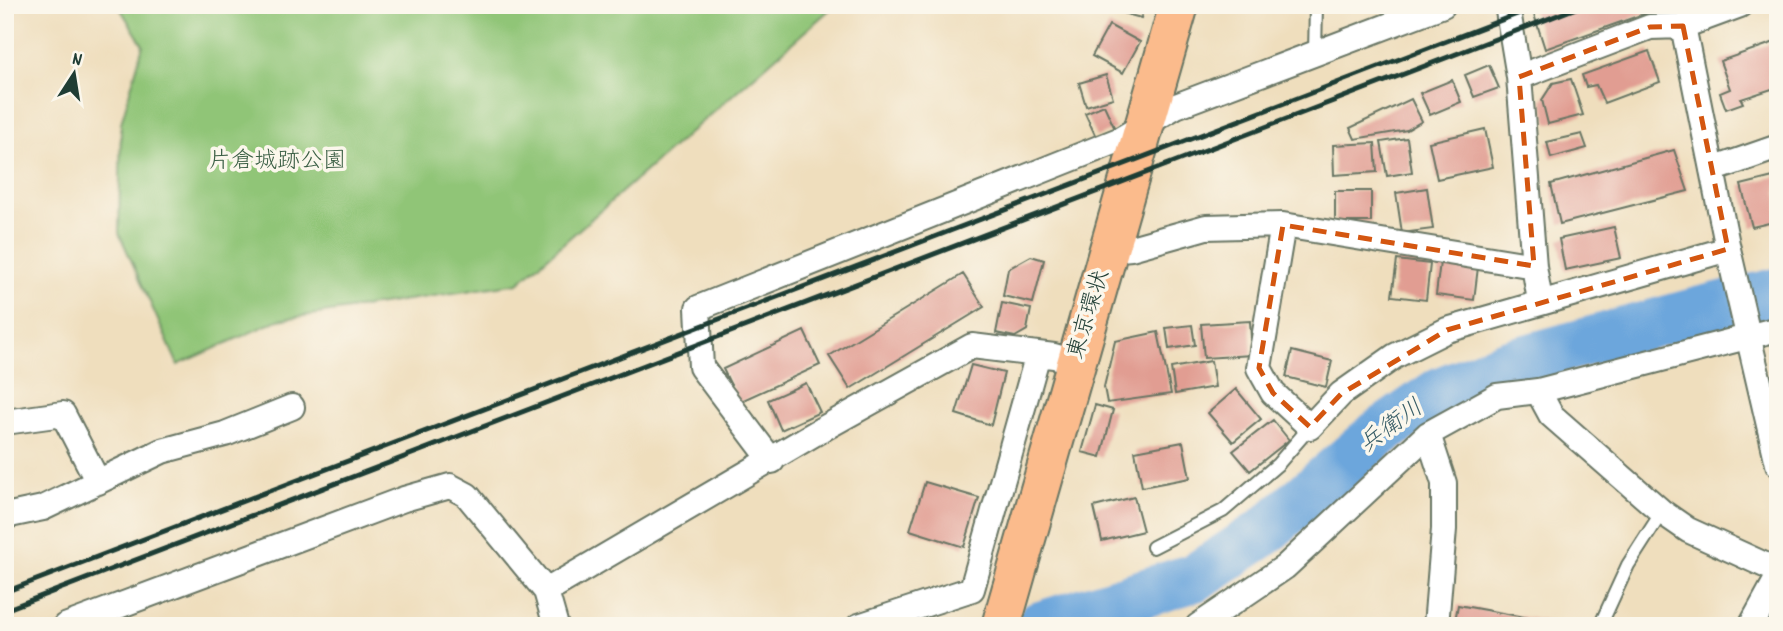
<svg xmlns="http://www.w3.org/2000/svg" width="1783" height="631" viewBox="0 0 1783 631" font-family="Dekko,'Klee One',sans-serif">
<rect width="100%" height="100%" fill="#fbf7ec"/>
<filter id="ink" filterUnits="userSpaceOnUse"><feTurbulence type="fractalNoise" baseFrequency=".0143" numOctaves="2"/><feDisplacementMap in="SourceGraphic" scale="14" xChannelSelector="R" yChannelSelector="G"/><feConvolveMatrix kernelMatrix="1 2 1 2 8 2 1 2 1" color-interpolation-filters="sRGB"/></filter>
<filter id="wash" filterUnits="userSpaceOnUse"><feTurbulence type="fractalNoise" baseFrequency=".00686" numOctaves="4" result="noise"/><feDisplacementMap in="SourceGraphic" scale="28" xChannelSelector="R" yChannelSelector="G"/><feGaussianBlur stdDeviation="1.57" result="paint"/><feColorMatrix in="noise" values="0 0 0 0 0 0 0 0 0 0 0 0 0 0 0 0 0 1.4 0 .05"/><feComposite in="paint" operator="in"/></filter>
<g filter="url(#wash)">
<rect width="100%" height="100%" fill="#efdebd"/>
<path fill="#90c577" stroke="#588156" stroke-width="2" d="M118,5H835L518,283L278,320L178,365L119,233L121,123L143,45Z"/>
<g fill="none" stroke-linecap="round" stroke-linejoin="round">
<path stroke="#6ca6dc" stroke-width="49" d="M1039,626L1196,577L1263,533L1377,435L1441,391L1510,363L1699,311L1778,292"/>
</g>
<g id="blocks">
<path fill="#e19d92" d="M1105,5H1144L1141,18L1104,8Z
M1531,5H1666V6L1545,49Z
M1109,25L1140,42L1123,73L1092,56Z
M1778,41V87L1741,99L1743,103L1726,109L1720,93L1730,89L1720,61Z
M1649,51L1660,82L1604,103L1596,85L1586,87L1582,75Z
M1489,65L1499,88L1474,97L1465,75Z
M1106,75L1113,98L1086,106L1079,83Z
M1571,79L1583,115L1548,124L1542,100L1553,83Z
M1452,80L1461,102L1430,115L1420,93Z
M1411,99L1422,121L1407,130L1355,139L1350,128Z
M1104,105L1115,129L1096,137L1085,113Z
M1485,129L1493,167L1437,179L1429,142Z
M1582,134L1587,148L1551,158L1547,142Z
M1407,138L1412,172L1387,176L1381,142Z
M1375,143L1377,172L1334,175L1333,145Z
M1674,150L1688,191L1560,224L1551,184Z
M1777,176L1778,221L1752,227L1741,185Z
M1427,188L1433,229L1402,233L1396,193Z
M1335,191H1371V222H1335Z
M1614,227L1621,258L1565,270L1559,239Z
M1031,256L1044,260L1033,303L1003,296L1008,269Z
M1397,260L1430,264L1426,300L1392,296Z
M1440,262L1478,267L1474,300L1436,295Z
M963,274L984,307L850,389L829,356Z
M1002,303L1031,309L1027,330L1015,337L996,333Z
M1250,321L1252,355L1204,358L1201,324Z
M1192,325L1195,345L1169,349L1166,328Z
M804,331L820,365L739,402L723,369Z
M1158,332L1171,394L1107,403L1104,387L1115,341Z
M1292,351L1332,361L1326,387L1286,377Z
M1211,361L1215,387L1175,394L1171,368Z
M971,365L1004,373L991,425L956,414Z
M806,383L820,412L781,430L768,400Z
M1236,389L1261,419L1233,442L1208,413Z
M1095,405L1113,410L1101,457L1082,452Z
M1273,420L1289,440L1250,471L1233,451Z
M1183,442L1190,478L1142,487L1135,451Z
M925,482L979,498L964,547L910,530Z
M1134,497L1143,531L1102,541L1094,507Z
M1458,605L1562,624V626H1454Z"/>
</g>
</g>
<g filter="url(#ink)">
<use href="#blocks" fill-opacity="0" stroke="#687564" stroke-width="2"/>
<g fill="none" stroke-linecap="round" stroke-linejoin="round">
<g stroke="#687564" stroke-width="16">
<path id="lane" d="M1315,54L1316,5
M1153,547L1223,511L1278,464L1310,427
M1600,626L1628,565L1662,512"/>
</g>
<g stroke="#687564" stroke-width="28">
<path id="street" d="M1507,5L1519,77L1534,266L1540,301
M1683,26L1740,5
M1519,77L1650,27L1683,26L1728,249L1778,464
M1712,170L1778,147
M1283,225L1259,368L1273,393L1310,427L1341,394L1395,356L1447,330L1728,249
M1110,250L1131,248L1206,227L1283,225L1534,266
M1538,391L1551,415L1662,512L1688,530L1778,571
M5,422L63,414L98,482
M1428,434L1444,483V529L1436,626
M772,461L701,367L698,308L1119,140L1176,106L1443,5
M5,516L43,508L162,451L225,434L292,407
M546,591L819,431L972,346L1054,356L1075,362
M65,626L404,499L450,486L467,495L546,591L556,626
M859,626L972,589L1038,354
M1198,626L1285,567L1428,434L1497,396L1538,391L1778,329
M1751,626L1778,577"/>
</g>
<g stroke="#687564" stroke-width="42">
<path id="highway" d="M1001,626L1179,5"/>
</g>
<use href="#lane" stroke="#fff" stroke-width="12"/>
<use href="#street" stroke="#fff" stroke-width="24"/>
<use href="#highway" stroke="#fbbb8c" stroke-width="38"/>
<path stroke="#1f3d34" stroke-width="5" d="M5,592L1541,5
M5,610L1584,5"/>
</g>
</g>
<path fill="none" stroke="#d45610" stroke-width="5" stroke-dasharray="14 9" stroke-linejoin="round" d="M1683,26L1728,249L1447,330L1341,394L1310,427L1273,393L1259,368L1283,225L1534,266L1519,77L1650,27Z"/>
<g text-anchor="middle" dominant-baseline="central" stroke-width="7" stroke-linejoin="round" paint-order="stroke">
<g font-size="23" fill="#3b5f45" stroke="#fbf7ec">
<text x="277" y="162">片倉城跡公園</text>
</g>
<g font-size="23" fill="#1f3d34" stroke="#fbf7ec">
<text transform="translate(1090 315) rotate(-73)">東京環状</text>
</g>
<g font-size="24" font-style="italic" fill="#365c66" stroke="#fbf7ec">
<text transform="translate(1392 427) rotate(-36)">兵衛川</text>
</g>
</g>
<rect width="1783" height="631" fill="none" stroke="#fbf7ec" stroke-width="28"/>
<g transform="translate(74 74) rotate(12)" stroke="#fbf7ec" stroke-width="5" paint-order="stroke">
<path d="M0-5L12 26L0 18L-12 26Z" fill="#1f3d34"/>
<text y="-10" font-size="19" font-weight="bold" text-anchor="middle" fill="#1f3d34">N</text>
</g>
</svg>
